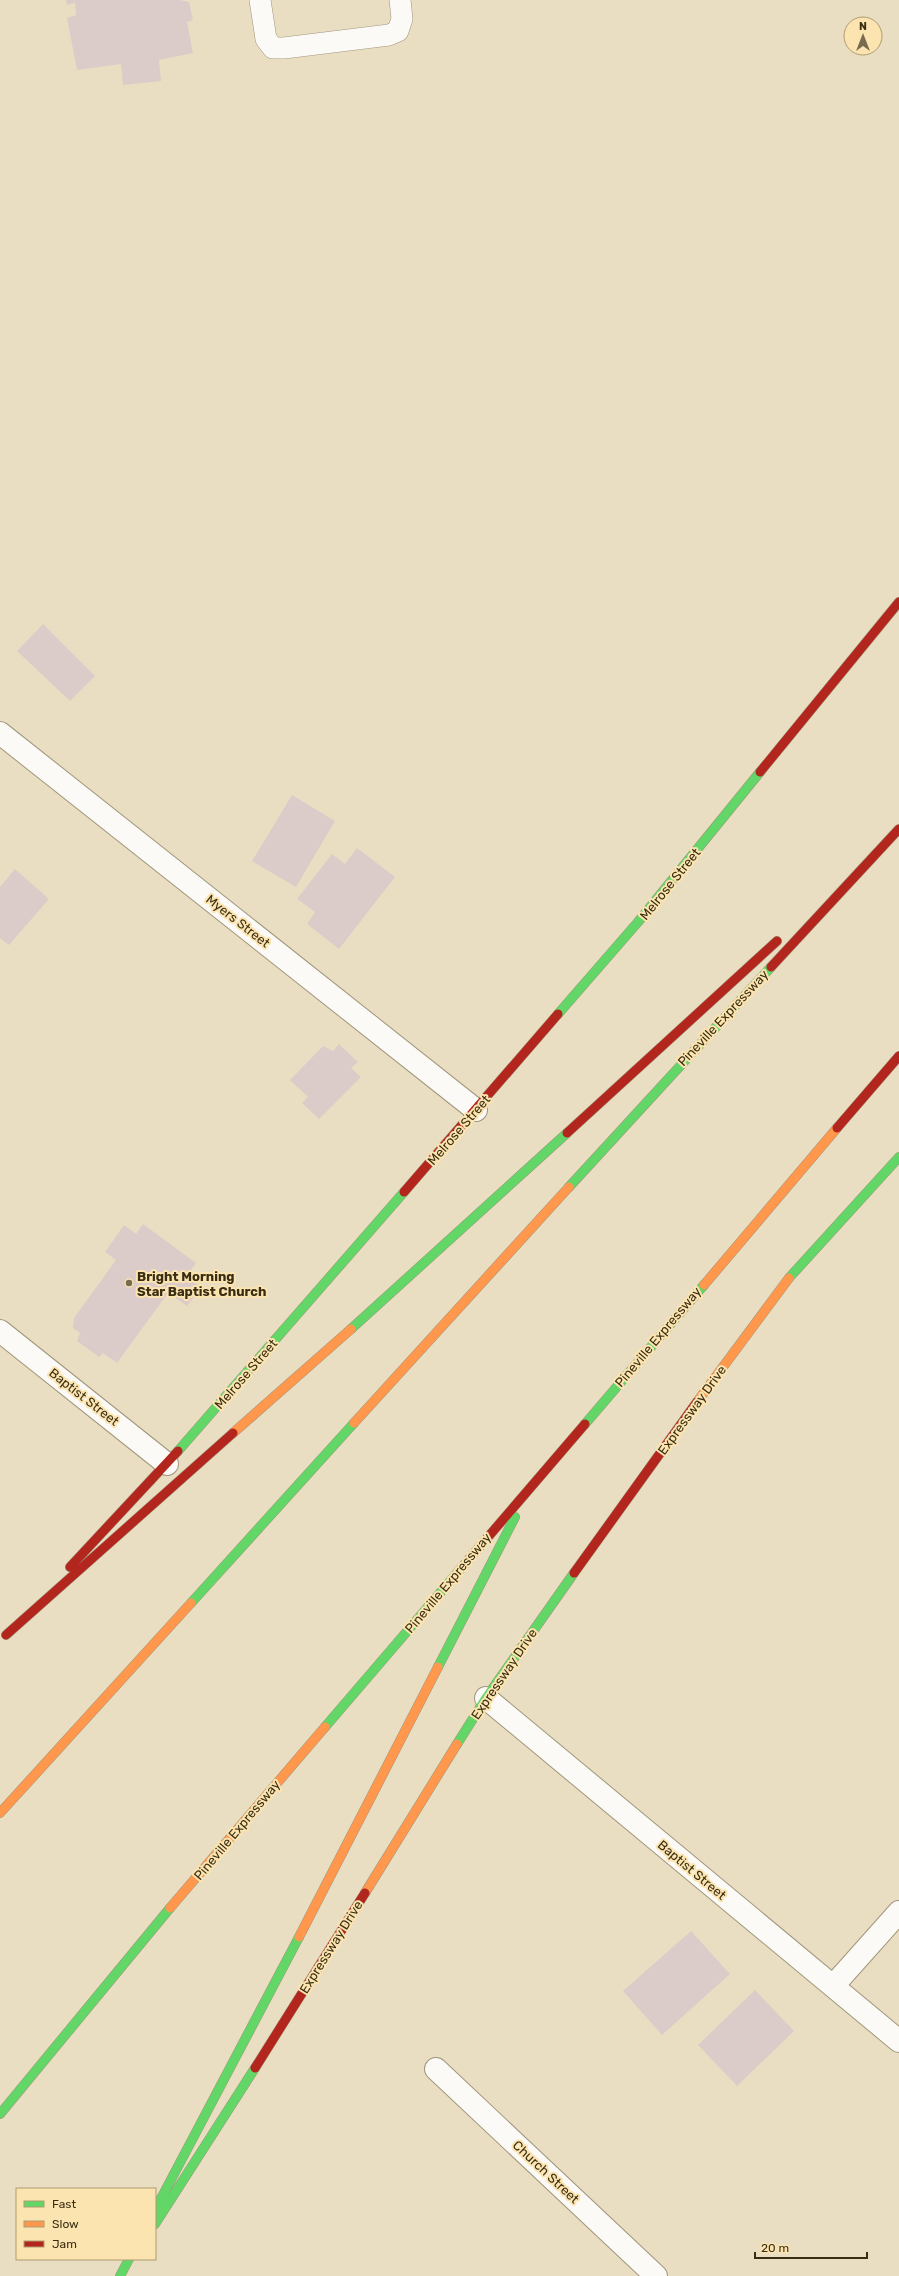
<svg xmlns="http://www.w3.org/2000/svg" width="899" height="2276" viewBox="0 0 899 2276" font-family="Rubik,sans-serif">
<rect width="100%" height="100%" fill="#eadec2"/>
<path fill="#dbccc9" d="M66,0H180L189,2L193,20L187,22L193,53L159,60L161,81L123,85L121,64L77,70L67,18L76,15L75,3L67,5Z
M43,624L95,676L70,701L17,651Z
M292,795L335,821L296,887L252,861Z
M357,848L395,877L339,949L307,924L315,912L297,899L332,854L345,864Z
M15,869L49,899L9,945L0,938V887Z
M339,1044L358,1062L351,1068L361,1077L319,1119L302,1103L308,1097L290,1080L323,1046L333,1051Z
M143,1224L196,1263L186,1277L201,1287L187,1306L168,1293L117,1363L103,1353L99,1357L77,1341L80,1333L73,1328L74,1318L116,1260L105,1252L124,1225L136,1234Z
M691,1931L730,1974L662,2035L623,1991Z
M755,1990L794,2031L737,2086L698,2045Z"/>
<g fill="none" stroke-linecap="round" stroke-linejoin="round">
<g stroke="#a0967d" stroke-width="22">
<path id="lane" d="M260,0L266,39L273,48H284L389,35L398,31L402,19L400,0"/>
</g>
<g stroke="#a0967d" stroke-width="24">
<path id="street" d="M0,733L476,1110
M0,1331L167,1464
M486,1698L899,2041
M833,1986L899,1912
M436,2069L656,2276"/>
</g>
<g stroke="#a0967d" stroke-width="10">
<path id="fast" d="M558,1014L638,922L760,772
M569,1187L771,967
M789,1278L899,1157
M351,1329L567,1133
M585,1424L704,1285
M178,1451L404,1192
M191,1603L354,1423
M438,1667L515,1517
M325,1727L470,1558
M457,1744L486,1698L574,1573
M0,2114L170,1908
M155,2210L299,1937
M155,2224L255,2068
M120,2276L129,2259"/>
</g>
<g stroke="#a0967d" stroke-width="10">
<path id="slow" d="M704,1285L837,1128
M697,1402L789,1278
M354,1423L569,1187
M233,1433L351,1329
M0,1813L191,1603
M365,1893L457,1744
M170,1908L325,1727
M299,1937L438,1667"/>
</g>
<g stroke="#a0967d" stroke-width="10">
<path id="jam" d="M760,772L899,602
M771,967L899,829
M837,1128L899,1056
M567,1133L777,941
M404,1192L558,1014
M470,1558L585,1424
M70,1567L178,1451
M574,1573L697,1402
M6,1635L233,1433
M255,2068L365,1893"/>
</g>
<use href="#lane" stroke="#fcfaf6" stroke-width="21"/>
<use href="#street" stroke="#fcfaf6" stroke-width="22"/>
<use href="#fast" stroke="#63d668" stroke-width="9"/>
<use href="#slow" stroke="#ff974d" stroke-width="9"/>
<use href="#jam" stroke="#b3261e" stroke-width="9"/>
</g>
<circle fill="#776c50" stroke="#fce4b0" stroke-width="1.5" cx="129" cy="1283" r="4"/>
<g text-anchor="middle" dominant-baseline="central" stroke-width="4" stroke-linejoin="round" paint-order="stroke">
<g font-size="13" fill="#392e13" stroke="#fce4b0">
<text transform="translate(670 884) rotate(-51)">Melrose Street</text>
<text transform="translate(238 921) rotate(38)">Myers Street</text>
<text transform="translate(723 1018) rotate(-47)">Pineville Expressway</text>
<text transform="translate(459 1130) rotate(-49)">Melrose Street</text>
<text transform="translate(658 1337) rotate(-50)">Pineville Expressway</text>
<text transform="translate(246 1374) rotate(-49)">Melrose Street</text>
<text transform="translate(84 1397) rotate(38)">Baptist Street</text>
<text transform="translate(692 1410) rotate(-54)">Expressway Drive</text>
<text transform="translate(448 1583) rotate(-50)">Pineville Expressway</text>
<text transform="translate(504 1674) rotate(-56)">Expressway Drive</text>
<text transform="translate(237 1830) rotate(-50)">Pineville Expressway</text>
<text transform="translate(692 1870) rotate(40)">Baptist Street</text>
<text transform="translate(331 1947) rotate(-58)">Expressway Drive</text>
<text transform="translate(546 2172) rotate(43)">Church Street</text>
</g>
<g font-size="13" font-weight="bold" fill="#392e13" stroke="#fce4b0" text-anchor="start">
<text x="137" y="1276">Bright Morning<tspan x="137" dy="15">Star Baptist Church</tspan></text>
</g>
</g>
<rect x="16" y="2188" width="140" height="72" fill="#fce4b0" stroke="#ae9b71"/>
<rect x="24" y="2201" width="20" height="6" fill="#63d668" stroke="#ae9b71"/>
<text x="52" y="2208" font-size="12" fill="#392e13">Fast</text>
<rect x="24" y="2221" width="20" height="6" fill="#ff974d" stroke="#ae9b71"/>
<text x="52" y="2228" font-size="12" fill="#392e13">Slow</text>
<rect x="24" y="2241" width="20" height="6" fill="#b3261e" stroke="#ae9b71"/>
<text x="52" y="2248" font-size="12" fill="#392e13">Jam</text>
<g transform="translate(863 36)"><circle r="19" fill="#fce4b0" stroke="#ae9b71"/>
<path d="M0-3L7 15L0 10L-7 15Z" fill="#776c50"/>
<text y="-6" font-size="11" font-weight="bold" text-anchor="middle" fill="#392e13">N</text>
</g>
<path d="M755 2252v6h112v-6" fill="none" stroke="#392e13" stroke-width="2"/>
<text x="761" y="2252" font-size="12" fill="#392e13" stroke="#fce4b0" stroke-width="3" paint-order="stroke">20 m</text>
</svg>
